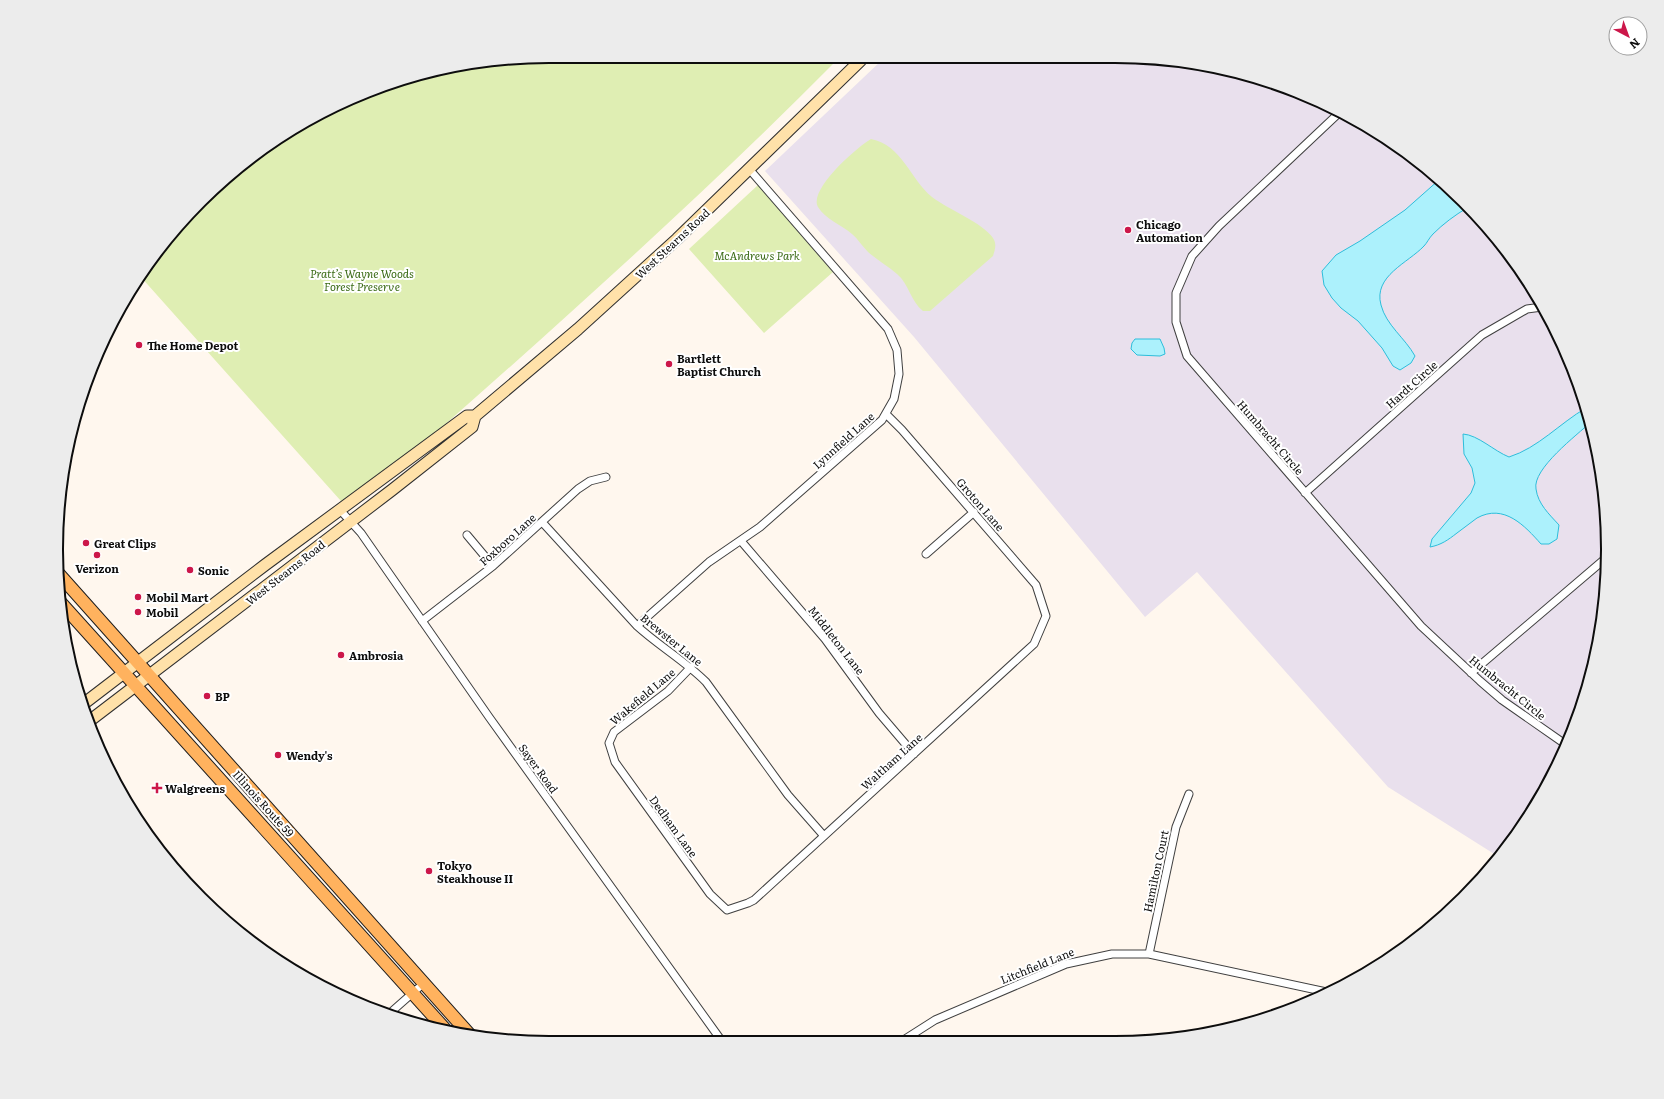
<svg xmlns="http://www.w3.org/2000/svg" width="1664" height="1099" viewBox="0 0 1664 1099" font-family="Literata,serif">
<rect width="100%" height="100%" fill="#fff7ee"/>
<path fill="#e9e0ed" d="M882,60H1179L1273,82L1333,107L1440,178L1506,249L1557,331L1591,422L1607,517L1604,614L1582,708L1542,796L1499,857L1388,787L1197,572L1145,617L914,337L765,171Z"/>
<path fill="#dfeeb3" d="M485,60H837C681,218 514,363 349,510L140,276L158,249L224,179L275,139L391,82Z
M871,139C902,145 910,179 932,197C949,210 982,222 993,238C997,244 995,250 993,256L930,311H923C911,302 909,284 897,274C888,266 877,260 868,252C862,246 858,239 852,234C842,225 825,219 818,207C808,190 857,147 871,139Z
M758,185L833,272L764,333L689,249Z"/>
<path fill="#acf1fc" stroke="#2cbedb" d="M1440,179L1467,208C1455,215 1443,224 1433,234C1429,238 1427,243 1424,246C1408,263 1373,276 1381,305C1386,325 1405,338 1415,356L1411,363L1400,370L1393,366L1382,348L1358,321L1341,308L1332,298L1324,285L1322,271L1336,255L1360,241L1405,210Z
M1135,339H1160L1164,348L1165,354L1160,356L1137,355L1131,349L1132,343Z
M1586,408L1591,422C1577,435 1532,469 1536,489C1538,504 1549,514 1559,525L1557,539L1549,544H1541C1525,526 1504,503 1477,518C1470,523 1464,528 1457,533C1448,540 1441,545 1430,547L1432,539L1471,493L1475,483L1472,468L1464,454L1463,434C1478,435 1494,451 1509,457C1538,448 1560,423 1586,408Z"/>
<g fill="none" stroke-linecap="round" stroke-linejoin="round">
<g stroke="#404040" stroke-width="9">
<path id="minor" d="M1340,112L1219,226L1192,256L1176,293V322L1187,356L1421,626L1480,681L1502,700L1565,744
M1305,493L1482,335L1527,309L1542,307
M340,510L361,533L489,717L721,1040
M542,522L637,626C659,646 685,661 706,682L788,795L824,836
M467,535L493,566
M741,541L825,639L879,713L914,754
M926,554L974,512
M422,621L493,566L578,489L590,481L606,477
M637,626L709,562L760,527L882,420L894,399L899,374L897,350L888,329L750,170
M691,667L668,691L614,732L609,743L615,762L710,894L727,910L748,903L754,900L1034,644L1046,616L1036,585L902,430L886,414
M1471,673L1606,558
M1149,954L1176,827L1189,794
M390,1013L424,983
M902,1041L935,1020L1066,964L1112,954H1149L1331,993"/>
</g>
<g stroke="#2f2f2f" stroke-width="13">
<path id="secondary" d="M82,705L265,565L467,416H475
M88,722L392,490L472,427L475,416L578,329L677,239L861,60"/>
</g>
<g stroke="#1e1e1e" stroke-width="14">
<path id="primary" d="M57,572L470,1035
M61,603L444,1028"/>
</g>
<use href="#minor" stroke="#fff" stroke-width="7"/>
<use href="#secondary" stroke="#ffe1a9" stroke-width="11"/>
<use href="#primary" stroke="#ffb25e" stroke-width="12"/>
</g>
<g fill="#cc174a" stroke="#fff" stroke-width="1.5">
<circle cx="1128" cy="230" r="4"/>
<circle cx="139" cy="345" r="4"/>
<circle cx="669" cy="364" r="4"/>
<circle cx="86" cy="543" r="4"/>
<circle cx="97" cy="555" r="4"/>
<circle cx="190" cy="570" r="4"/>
<circle cx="138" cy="597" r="4"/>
<circle cx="138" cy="612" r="4"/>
<circle cx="341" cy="655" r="4"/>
<circle cx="207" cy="696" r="4"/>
<circle cx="278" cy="755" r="4"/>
<path d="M155 782h4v4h4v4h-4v4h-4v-4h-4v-4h4z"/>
<circle cx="429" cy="871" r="4"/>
</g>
<g text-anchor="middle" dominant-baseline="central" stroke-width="4" stroke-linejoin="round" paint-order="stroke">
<g font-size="11" font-weight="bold" fill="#0d0d0d" stroke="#fff" text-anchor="start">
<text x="1136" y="224">Chicago<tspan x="1136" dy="13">Automation</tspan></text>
<text x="147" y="345">The Home Depot</text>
<text x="677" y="358">Bartlett<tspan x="677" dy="13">Baptist Church</tspan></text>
<text x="94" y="543">Great Clips</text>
<text x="97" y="568" text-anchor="middle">Verizon</text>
<text x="198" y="570">Sonic</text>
<text x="146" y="597">Mobil Mart</text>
<text x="146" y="612">Mobil</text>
<text x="349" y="655">Ambrosia</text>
<text x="215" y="696">BP</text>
<text x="286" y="755">Wendy's</text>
<text x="165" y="788">Walgreens</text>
<text x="437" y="865">Tokyo<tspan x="437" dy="13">Steakhouse II</tspan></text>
</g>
<g font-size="11" fill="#0d0d0d" stroke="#fff">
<text transform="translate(672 243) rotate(-43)">West Stearns Road</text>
<text transform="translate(1411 384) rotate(-42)">Hardt Circle</text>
<text transform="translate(1271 437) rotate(49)">Humbracht Circle</text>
<text transform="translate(843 440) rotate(-42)">Lynnfield Lane</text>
<text transform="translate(981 504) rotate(49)">Groton Lane</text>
<text transform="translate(507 539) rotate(-42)">Foxboro Lane</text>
<text transform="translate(285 572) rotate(-38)">West Stearns Road</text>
<text transform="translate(672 639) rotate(39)">Brewster Lane</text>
<text transform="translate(837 640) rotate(52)">Middleton Lane</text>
<text transform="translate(1508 687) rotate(39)">Humbracht Circle</text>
<text transform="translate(642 696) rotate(-40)">Wakefield Lane</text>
<text transform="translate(891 761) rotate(-42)">Waltham Lane</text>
<text transform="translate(539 768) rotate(54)">Sayer Road</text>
<text transform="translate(264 803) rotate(48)">Illinois Route 59</text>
<text transform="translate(674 826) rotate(54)">Dedham Lane</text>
<text transform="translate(1155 871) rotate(-78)">Hamilton Court</text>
<text transform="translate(1037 965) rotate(-22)">Litchfield Lane</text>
</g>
<g font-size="11" font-style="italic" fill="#3c6c17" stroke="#fff">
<text x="757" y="255">McAndrews Park</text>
<text x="362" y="273">Pratt’s Wayne Woods<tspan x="362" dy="13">Forest Preserve</tspan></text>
</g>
</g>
<path d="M0 0H1664V1099H0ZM549 63H1115A486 486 0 0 1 1601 549V550A486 486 0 0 1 1115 1036H549A486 486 0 0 1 63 550V549A486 486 0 0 1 549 63Z" fill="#ececec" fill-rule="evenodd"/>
<path fill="none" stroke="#0d0d0d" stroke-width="2" d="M549 63H1115A486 486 0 0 1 1601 549V550A486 486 0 0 1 1115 1036H549A486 486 0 0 1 63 550V549A486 486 0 0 1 549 63Z"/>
<g transform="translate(1628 36) rotate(139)"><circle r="19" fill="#ffffff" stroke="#9e9e9e"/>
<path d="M0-3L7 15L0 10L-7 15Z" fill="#cc174a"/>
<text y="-6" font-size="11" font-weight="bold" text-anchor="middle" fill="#0d0d0d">N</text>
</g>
</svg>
